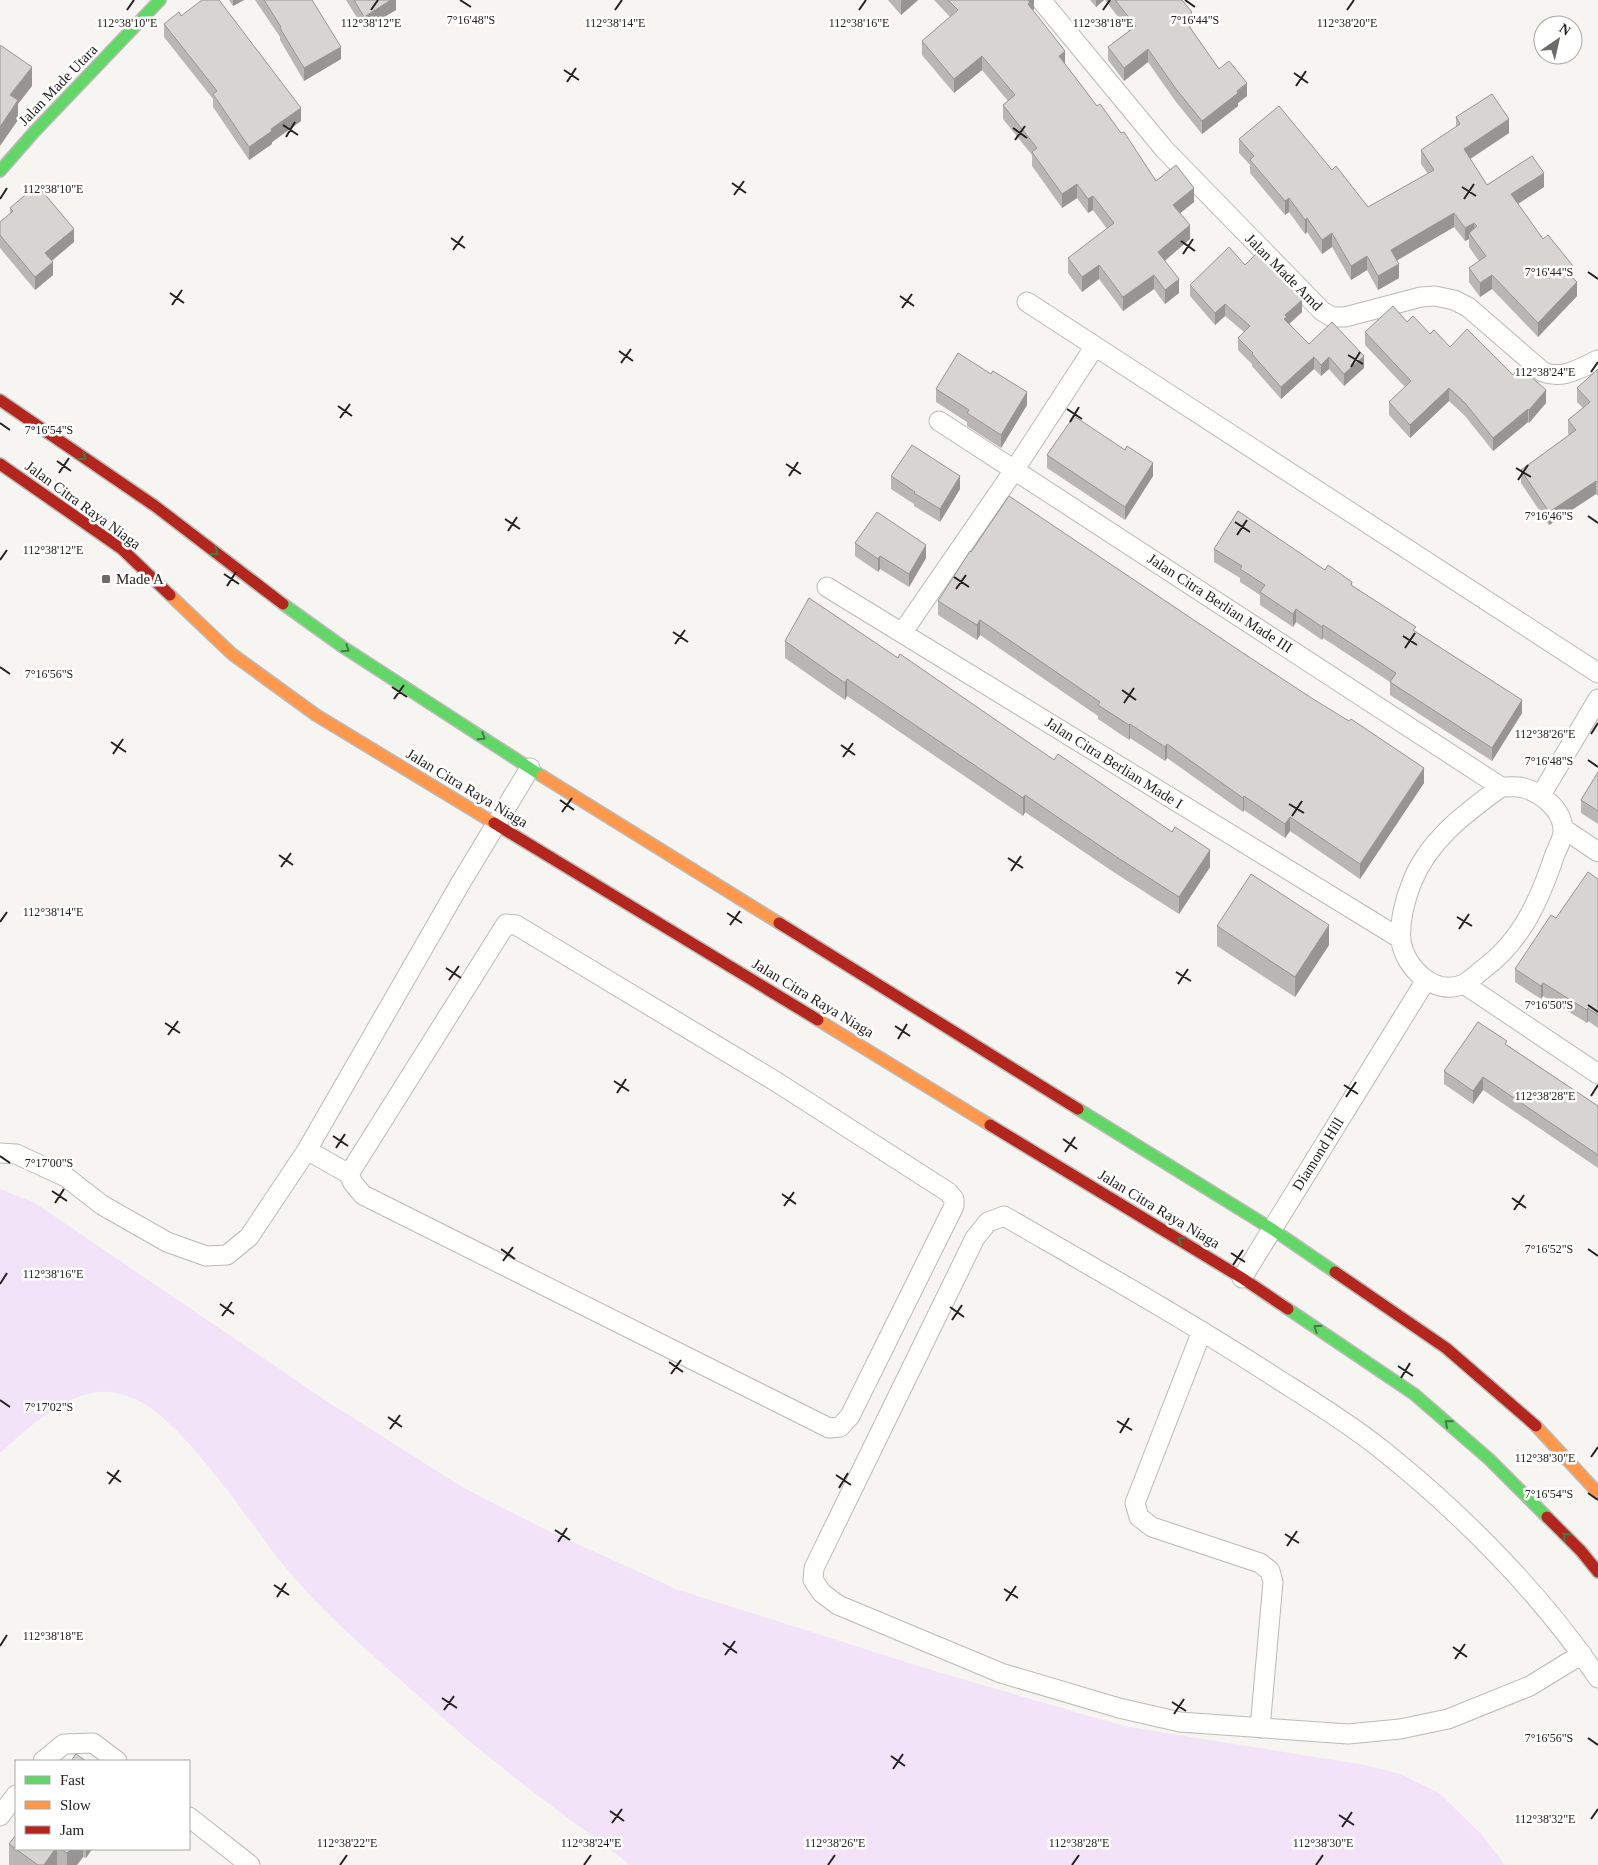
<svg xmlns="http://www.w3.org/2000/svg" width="1598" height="1865" viewBox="0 0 1598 1865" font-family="Georgia,serif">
<rect width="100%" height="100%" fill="#f6f5f1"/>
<path fill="#f3e3f8" d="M0,1189L35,1203L325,1400L462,1487L536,1525L676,1589L931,1670L1124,1726L1365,1765L1400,1774L1439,1793L1482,1835L1505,1865H629L618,1855C578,1825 537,1796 499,1765C466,1740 436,1711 405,1684C362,1646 317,1607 281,1562C249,1522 177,1410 129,1397C122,1395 115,1392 109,1392C70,1388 27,1429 0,1453Z"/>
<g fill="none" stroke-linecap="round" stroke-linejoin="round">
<g stroke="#bbbab7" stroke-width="21">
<path id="street" d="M1041,0L1165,150L1322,311L1332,317H1345L1421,297L1435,296L1454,300L1468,307L1543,372C1563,380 1580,368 1598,360
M1027,302L1598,673
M939,421L1501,787
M827,587L1401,939
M902,633L1015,469L1095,346
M1501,787C1508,787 1517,786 1524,788C1541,793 1562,809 1563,829C1564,836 1558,847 1555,854C1540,899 1522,941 1482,970C1477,974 1470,981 1464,984C1435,997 1405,968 1401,941C1399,923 1405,899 1412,882C1429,839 1466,813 1501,787Z
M1541,795L1598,699
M1564,829L1598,852
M1464,984L1598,1074
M307,1150L349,1174L353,1183L363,1195L829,1428L840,1427L850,1416L954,1206V1199L948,1192L775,1081L516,925L506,924L349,1174
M0,1153L16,1154L66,1177L102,1205L167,1242L206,1256L227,1255L249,1237L307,1150L460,884L530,768
M1242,1278L1426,980
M1202,1331L1135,1503L1139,1517L1152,1527L1260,1563L1270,1571L1273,1582L1260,1728
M1582,1654L1530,1686L1448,1719L1400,1729L1348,1734L1180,1722L1119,1708L1001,1673L838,1605L822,1593L813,1580L814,1568L975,1238L988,1222L1004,1216C1094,1268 1185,1319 1273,1376C1309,1399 1347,1422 1381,1449C1460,1512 1541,1593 1598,1678
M43,1761L64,1744L93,1743L117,1761
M0,1816L16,1795
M189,1817L250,1865"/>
</g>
<g stroke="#bbbab7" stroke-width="14">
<path id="fast" d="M0,171L35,131L160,0
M283,604L343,647L542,776
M1078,1109L1272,1229L1335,1272
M1288,1309L1414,1394L1489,1459L1547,1517"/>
</g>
<g stroke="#bbbab7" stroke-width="14">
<path id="slow" d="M170,595L232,654L316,715L494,823
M542,776L779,923
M818,1020L990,1125
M1536,1426L1598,1493"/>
</g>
<g stroke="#bbbab7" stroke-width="14">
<path id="jam" d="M0,400L155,506L283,604
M0,464L122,549L170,595
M494,823L818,1020
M779,923L1078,1109
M990,1125L1242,1278L1288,1309
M1335,1272L1446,1348L1536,1426
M1547,1517L1581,1551L1598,1572"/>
</g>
<use href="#street" stroke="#fefefd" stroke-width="19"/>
<use href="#fast" stroke="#63d668" stroke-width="11"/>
<use href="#slow" stroke="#ff974d" stroke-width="11"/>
<use href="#jam" stroke="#b3261e" stroke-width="11"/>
</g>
<path fill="#b8b7b5" d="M229,0H244L233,6Z
M255,0H312L341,59L304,81L280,40V37Z
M346,0H396V10L364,29Z
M888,0H918L901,15Z
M934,0H1034V9L1032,10L1065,64L1097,106L1121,133L1156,181L1194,202L1180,213L1190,239L1165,261L1179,293L1165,304L1154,289L1123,311L1099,279L1082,292L1068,273V258L1107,229L1093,210L1088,213L1077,198L1062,208L1032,166V155L1003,119V105L1008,101L982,70L954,93L922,55V41L950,17Z
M1090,0H1104L1096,7Z
M1105,0H1182L1192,25L1190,27L1219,69L1247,96L1238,103V106L1202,134L1176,102L1148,62L1124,81L1108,60V47L1129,31Z
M181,16L301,121L272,142V144L249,160L213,107V99L164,37V24Z
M1456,117L1509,133L1470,159L1487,185L1544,187L1518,204L1543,239L1573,278L1577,296L1538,337L1492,289L1480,297L1469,282V268L1479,261L1469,247V239L1465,241L1454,227L1397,260L1399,278L1378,290L1367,270L1351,280L1332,247L1322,254L1307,232L1305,234L1289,212L1285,215L1250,173V165L1239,153V139L1332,170L1368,207L1428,174L1421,164V150L1456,128Z
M10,208L74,242L52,261L53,275L35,290L0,248V222L10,214Z
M1245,265L1302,312L1289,324L1309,344L1364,368L1344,386L1329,369L1321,376L1314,369L1281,399L1252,366V364L1238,350V338L1244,332L1225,316L1215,325L1190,296V285Z
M1407,322L1430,334L1450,347L1513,375L1546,403L1529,423L1528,422L1493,451L1465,416L1449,401L1410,438L1389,415V402L1405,387L1365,345V332Z
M1598,369V496L1596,494L1549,525L1521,483V470L1569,435L1568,434V420L1583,408L1577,402V388Z
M936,389L1027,405L1001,448L967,426V422L936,402Z
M1047,455L1153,476L1125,520L1047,468Z
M891,476L960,489L940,522L914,506V504L891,489Z
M855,543L926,558L909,587L880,569L878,572L855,556Z
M1214,549L1325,570L1352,585L1416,632L1522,713L1492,761L1390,695V682L1323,638L1322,640L1296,622L1293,627L1260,605V595L1240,582V578L1214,562Z
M938,601L1424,783L1360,879L1290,831L1285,838L1244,810L1243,812L1167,758L1165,761L1130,738L1129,740L1098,719V716L980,635L977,640L938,615Z
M785,641L1210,867L1179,914L1115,873L1025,812L1023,816L847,696L845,700L785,658Z
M1598,772V824L1581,813V800Z
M1598,879V1028L1588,1021L1587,1023L1543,996L1541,999L1515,982V969L1556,918Z
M1217,926L1329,945L1295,997L1217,946Z
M1507,1045L1598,1106V1168L1483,1090L1473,1104L1444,1084V1071Z
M16,1816V1849H92L86,1858L83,1857L77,1865H9V1844L16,1835Z"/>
<path fill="#969593" d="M233,0H244L233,6Z
M391,0H396V10L364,29V17Z
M902,0H918L901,15V1Z
M1028,0H1034V9L1030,13L1028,18Z
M1096,0H1104L1096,7Z
M1192,12V25L1184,32V19Z
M341,47V59L304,81V68Z
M1148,49V62L1124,81V68Z
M1065,51V65L1059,56Z
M982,56V70L954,93V79Z
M32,67V86L18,104V120L0,146V127L10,95Z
M1247,83V96L1238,103V106L1202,134V121Z
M301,108V121L272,142V144L249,160V147L271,129Z
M1509,119V133L1464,163V149Z
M1544,173V187L1511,208V194Z
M1077,184V198L1062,208V194Z
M1194,188V202L1173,219V205Z
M1093,196V210L1088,213V199Z
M1289,198V212L1285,215V201Z
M1454,213V227L1391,264V250Z
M1307,218V232L1305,234V220Z
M1474,223V236L1469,233V239L1465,241V228Z
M1190,225V239L1158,266V252Z
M74,229V242L45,266V253Z
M1332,233V247L1322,254V240Z
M1367,256V270L1351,280V266Z
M53,262V275L35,290V277Z
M1399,264V278L1378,290V276Z
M1099,265V279L1082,292V277Z
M1573,266V280L1566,272Z
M1154,275V289L1123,311V297Z
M1492,275V289L1480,297V283Z
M1179,279V293L1165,304V290Z
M1577,282V296L1538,337V323Z
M1302,300V312L1287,326L1284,319L1285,315Z
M1225,304V316L1215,325V313Z
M1364,356V368L1344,386V374Z
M1314,357V369L1281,399V387Z
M1329,357V369L1321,376V365Z
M1449,388V401L1410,438V425Z
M1546,390V403L1529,423V410Z
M1027,392V405L1001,448V435Z
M1528,409V422L1493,451V438Z
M1153,463V476L1125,520V507Z
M960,476V489L940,522V509Z
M1596,481V494L1549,525V512Z
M926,545V558L909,587V574Z
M880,556V569L878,572V559Z
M1296,609V622L1293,627V614Z
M980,620V635L977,640V625Z
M1323,625V638L1322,640V627Z
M847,679V696L845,700V683Z
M1522,700V713L1492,761V748Z
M1130,724V738L1129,740V725Z
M1167,744V758L1165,761V747Z
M1424,768V783L1360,879V864Z
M1025,795V812L1023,816V798Z
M1244,796V810L1243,812V798Z
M1290,817V831L1285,838V824Z
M1210,850V867L1179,914V897Z
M1329,925V945L1295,997V977Z
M1543,983V996L1541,999V986Z
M1588,1008V1021L1587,1023V1010Z
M1483,1077V1090L1473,1104V1091Z
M55,1849H57V1865H44Z
M71,1849H83V1857L77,1865H67V1853Z
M86,1849H92L86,1858Z"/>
<path fill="#d6d5d2" stroke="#969593" d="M202,0H219L301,108L271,129L272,131L249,147L213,94L217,91L164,24L179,12L181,16Z
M264,0H312L341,47L304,68L280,28L281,27Z
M354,0H391L364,17Z
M948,0H1028L1030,3L1028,4L1065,51L1059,56L1097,106L1100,104L1121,133L1124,132L1156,181L1176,165L1194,188L1173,205L1190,225L1158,252L1179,279L1165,290L1154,275L1123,297L1099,265L1082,277L1068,258L1114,223L1093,196L1088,199L1077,184L1062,194L1032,152L1037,148L1003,105L1015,95L982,56L954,79L922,41L958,10Z
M1115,0H1182L1192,12L1184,19L1219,69L1229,61L1247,83L1237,91L1238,93L1202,121L1176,89L1148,49L1124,68L1108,47L1136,26Z
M0,45L32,67L10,95L18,100L0,127Z
M1492,94L1509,119L1464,149L1487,185L1532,156L1544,173L1511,194L1543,239L1548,235L1573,266L1566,272L1577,282L1538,323L1492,275L1480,283L1469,268L1486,256L1469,233L1477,226L1474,223L1465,228L1454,213L1391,250L1399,264L1378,276L1367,256L1351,266L1332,233L1322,240L1307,218L1305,220L1289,198L1285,201L1250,160L1254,156L1239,139L1279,106L1332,170L1336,166L1368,207L1434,170L1421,150L1460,124L1456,117Z
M37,185L74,229L45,253L53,262L35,277L0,235V222L13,211L10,208Z
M1229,247L1245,265L1258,252L1302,300L1285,315L1287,317L1284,319L1309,344L1332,322L1364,356L1344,374L1329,357L1321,365L1314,357L1281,387L1252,354L1253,353L1238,338L1250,326L1225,304L1215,313L1190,285Z
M1393,306L1407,322L1413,316L1430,334L1434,330L1450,347L1467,329L1513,375L1520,367L1546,390L1529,410L1528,409L1493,438L1465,403L1449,388L1410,425L1389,402L1411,381L1365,332Z
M958,353L991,374L993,371L1027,392L1001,435L967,413L969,410L936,389Z
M1598,369V483L1596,481L1549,512L1521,470L1576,430L1568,420L1590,402L1577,388Z
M1074,416L1125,450L1127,446L1153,463L1125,507L1047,455Z
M912,445L960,476L940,509L914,493L915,492L891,476Z
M1009,496L1246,655L1313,699L1349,721L1351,719L1424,768L1360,864L1290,817L1285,824L1244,796L1243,798L1167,744L1165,747L1130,724L1129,725L1098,705L1100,702L980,620L977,625L938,601L970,551L971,552Z
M1238,511L1325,570L1328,565L1352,582L1351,585L1416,627L1413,630L1522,700L1492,748L1390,682L1396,673L1323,625L1322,627L1296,609L1293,614L1260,592L1265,585L1240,569L1242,566L1214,549Z
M877,512L926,545L909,574L880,556L878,559L855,543Z
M809,598L898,658L900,654L1054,760L1058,754L1172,832L1175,827L1210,850L1179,897L1115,856L1025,795L1023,798L847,679L845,683L785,641Z
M1598,772V811L1581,800Z
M1588,872L1598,879V1015L1588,1008L1587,1010L1543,983L1541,986L1515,969L1551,915L1556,918Z
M1251,874L1329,925L1295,977L1217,926Z
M1478,1022L1507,1041L1505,1044L1598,1106V1155L1483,1077L1473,1091L1444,1071Z
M76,1754L86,1761H71Z
M16,1835V1849H55L44,1865H38L9,1844Z
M60,1849H71L67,1853Z"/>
<defs><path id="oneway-chevron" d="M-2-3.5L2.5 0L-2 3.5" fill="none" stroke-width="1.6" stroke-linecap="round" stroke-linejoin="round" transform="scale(1.25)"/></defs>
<g stroke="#437c44">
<use href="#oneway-chevron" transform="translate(83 457) rotate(35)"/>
<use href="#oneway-chevron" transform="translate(215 552) rotate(38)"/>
<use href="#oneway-chevron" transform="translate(346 649) rotate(34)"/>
<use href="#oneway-chevron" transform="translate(482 737) rotate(33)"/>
<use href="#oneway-chevron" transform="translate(1181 1240) rotate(-149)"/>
<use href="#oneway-chevron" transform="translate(1317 1328) rotate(-146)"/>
<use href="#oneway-chevron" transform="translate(1448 1423) rotate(-139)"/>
<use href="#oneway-chevron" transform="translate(1566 1536) rotate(-135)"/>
</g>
<path fill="none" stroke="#232220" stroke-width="2" d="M460,0L471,7M1185,0L1195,7M127,10L134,0M371,10L378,0M615,10L622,0M859,10L866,0M1103,10L1110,0M1347,10L1354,0M564,70L579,80M1294,73L1308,83M567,82L576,68M1296,86L1306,71M283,125L298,135M1013,128L1027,138M286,137L295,122M1015,140L1025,126M732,183L746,193M1462,187L1476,196M734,195L744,181M0,199L7,188M1464,199L1474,184M451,238L465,248M1181,241L1195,251M453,250L463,236M1183,254L1193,239M1588,272L1598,279M170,293L184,303M900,296L914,306M172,305L182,290M902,308L912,294M619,351L633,361M1348,355L1363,364M621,363L631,349M1351,367L1360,352M1591,372L1598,362M338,406L352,416M1067,409L1082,419M340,418L350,404M1070,422L1079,407M0,423L10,430M57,461L71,471M786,464L801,474M1516,468L1531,477M59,473L69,458M789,476L798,462M1518,480L1528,465M1588,516L1598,523M505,519L520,529M1235,522L1250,532M508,531L517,517M1237,535L1247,520M0,560L7,550M224,574L239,584M954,577L969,587M227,586L236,572M956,589L966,575M673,632L688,642M1403,636L1417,645M675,644L685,630M1405,648L1415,633M0,667L10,674M392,687L407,697M1122,690L1136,700M394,699L404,685M1124,703L1134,688M1591,734L1598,723M111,742L126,752M841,745L855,755M113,754L123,739M843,757L853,743M1588,760L1598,767M560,800L574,810M1289,804L1304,813M562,812L572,798M1292,816L1302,801M279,855L293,865M1008,858L1023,868M281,867L291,853M1011,871L1021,856M727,913L742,923M1457,917L1472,926M0,922L7,912M730,925L740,911M1459,929L1469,914M446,968L461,978M1176,972L1191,981M449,980L459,966M1178,984L1188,969M1588,1005L1598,1012M165,1023L180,1033M895,1026L910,1036M168,1035L178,1021M898,1039L907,1024M614,1081L629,1091M1344,1085L1358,1094M617,1093L626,1079M1591,1096L1598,1085M1346,1097L1356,1082M333,1136L348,1146M1063,1139L1077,1149M336,1148L345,1134M1065,1152L1075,1137M0,1156L10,1163M52,1191L67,1201M782,1194L796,1204M1512,1198L1526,1208M55,1203L64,1189M784,1206L794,1192M1514,1210L1524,1195M501,1249L515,1259M1588,1249L1598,1256M1231,1253L1245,1262M503,1261L513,1247M1233,1265L1243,1250M0,1284L7,1273M220,1304L234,1314M950,1307L964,1317M222,1316L232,1302M952,1320L962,1305M669,1362L683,1372M1398,1366L1413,1376M671,1374L681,1360M1401,1378L1410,1363M0,1400L10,1407M388,1417L402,1427M1117,1421L1132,1430M390,1429L400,1415M1120,1433L1129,1418M1591,1457L1598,1447M107,1472L121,1482M836,1475L851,1485M109,1484L119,1470M839,1488L848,1473M1588,1493L1598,1500M555,1530L570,1540M1285,1534L1299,1543M558,1542L567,1528M1287,1546L1297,1531M274,1585L289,1595M1004,1589L1018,1598M277,1597L286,1583M1006,1601L1016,1586M723,1643L737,1653M0,1646L7,1635M1453,1647L1467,1657M725,1655L735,1641M1455,1659L1465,1644M442,1698L457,1708M1172,1702L1186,1711M444,1710L454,1696M1174,1714L1184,1699M1588,1738L1598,1745M891,1756L905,1766M893,1769L903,1754M610,1811L624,1821M1339,1815L1354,1825M1591,1819L1598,1809M612,1823L622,1809M1342,1827L1352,1812M340,1865L347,1855M584,1865L591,1855M828,1865L835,1855M1072,1865L1079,1855M1316,1865L1323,1855"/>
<rect fill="#6d6c69" stroke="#fff" stroke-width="2" x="101" y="574" width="10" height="10" rx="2.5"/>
<g text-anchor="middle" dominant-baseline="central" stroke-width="5" stroke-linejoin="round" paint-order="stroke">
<g font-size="15" fill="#232220" stroke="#fff">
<text transform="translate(58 85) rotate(-46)">Jalan Made Utara</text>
<text transform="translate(1284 272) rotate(45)">Jalan Made Amd</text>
<text transform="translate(83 505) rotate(36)">Jalan Citra Raya Niaga</text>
<text transform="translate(1220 603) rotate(33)">Jalan Citra Berlian Made III</text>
<text transform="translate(1114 763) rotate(32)">Jalan Citra Berlian Made I</text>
<text transform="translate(467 788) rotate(31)">Jalan Citra Raya Niaga</text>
<text transform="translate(813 998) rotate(31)">Jalan Citra Raya Niaga</text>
<text transform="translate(1318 1154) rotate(-58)">Diamond Hill</text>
<text transform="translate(1159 1209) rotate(31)">Jalan Citra Raya Niaga</text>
</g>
<g font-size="15" fill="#232220" stroke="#fff" text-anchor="start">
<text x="116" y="579">Made A</text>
</g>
</g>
<g font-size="12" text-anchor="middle" fill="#232220" stroke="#fff" stroke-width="5" stroke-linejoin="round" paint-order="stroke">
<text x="471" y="24">7°16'48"S</text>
<text x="1195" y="24">7°16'44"S</text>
<text x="127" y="27">112°38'10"E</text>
<text x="371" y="27">112°38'12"E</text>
<text x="615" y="27">112°38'14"E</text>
<text x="859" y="27">112°38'16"E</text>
<text x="1103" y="27">112°38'18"E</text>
<text x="1347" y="27">112°38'20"E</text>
<text x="53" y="193">112°38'10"E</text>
<text x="1549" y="276">7°16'44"S</text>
<text x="1545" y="376">112°38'24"E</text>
<text x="49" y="434">7°16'54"S</text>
<text x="1549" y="520">7°16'46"S</text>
<text x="53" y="554">112°38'12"E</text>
<text x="49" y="678">7°16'56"S</text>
<text x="1545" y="738">112°38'26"E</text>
<text x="1549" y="765">7°16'48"S</text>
<text x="53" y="916">112°38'14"E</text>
<text x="1549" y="1009">7°16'50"S</text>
<text x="1545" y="1100">112°38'28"E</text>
<text x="49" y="1167">7°17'00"S</text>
<text x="1549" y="1253">7°16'52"S</text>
<text x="53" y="1278">112°38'16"E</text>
<text x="49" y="1411">7°17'02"S</text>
<text x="1545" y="1462">112°38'30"E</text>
<text x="1549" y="1498">7°16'54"S</text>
<text x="53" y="1640">112°38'18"E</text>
<text x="1549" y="1742">7°16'56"S</text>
<text x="1545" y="1823">112°38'32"E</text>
<text x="347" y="1847">112°38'22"E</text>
<text x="591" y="1847">112°38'24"E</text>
<text x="835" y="1847">112°38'26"E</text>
<text x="1079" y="1847">112°38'28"E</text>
<text x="1323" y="1847">112°38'30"E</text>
</g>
<rect x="15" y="1760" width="175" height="90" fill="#ffffff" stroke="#a7a7a6"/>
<rect x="25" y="1776" width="25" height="8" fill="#63d668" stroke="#a7a7a6"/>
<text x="60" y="1785" font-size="15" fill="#232220">Fast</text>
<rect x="25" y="1801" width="25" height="8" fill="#ff974d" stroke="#a7a7a6"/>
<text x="60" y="1810" font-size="15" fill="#232220">Slow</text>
<rect x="25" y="1826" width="25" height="8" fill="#b3261e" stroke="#a7a7a6"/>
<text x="60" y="1835" font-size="15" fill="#232220">Jam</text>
<g transform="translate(1558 40) rotate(34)"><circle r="24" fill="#ffffff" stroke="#a7a7a6"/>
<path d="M0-4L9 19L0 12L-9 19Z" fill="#6d6c69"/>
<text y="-8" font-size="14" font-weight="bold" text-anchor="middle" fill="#232220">N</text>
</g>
</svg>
